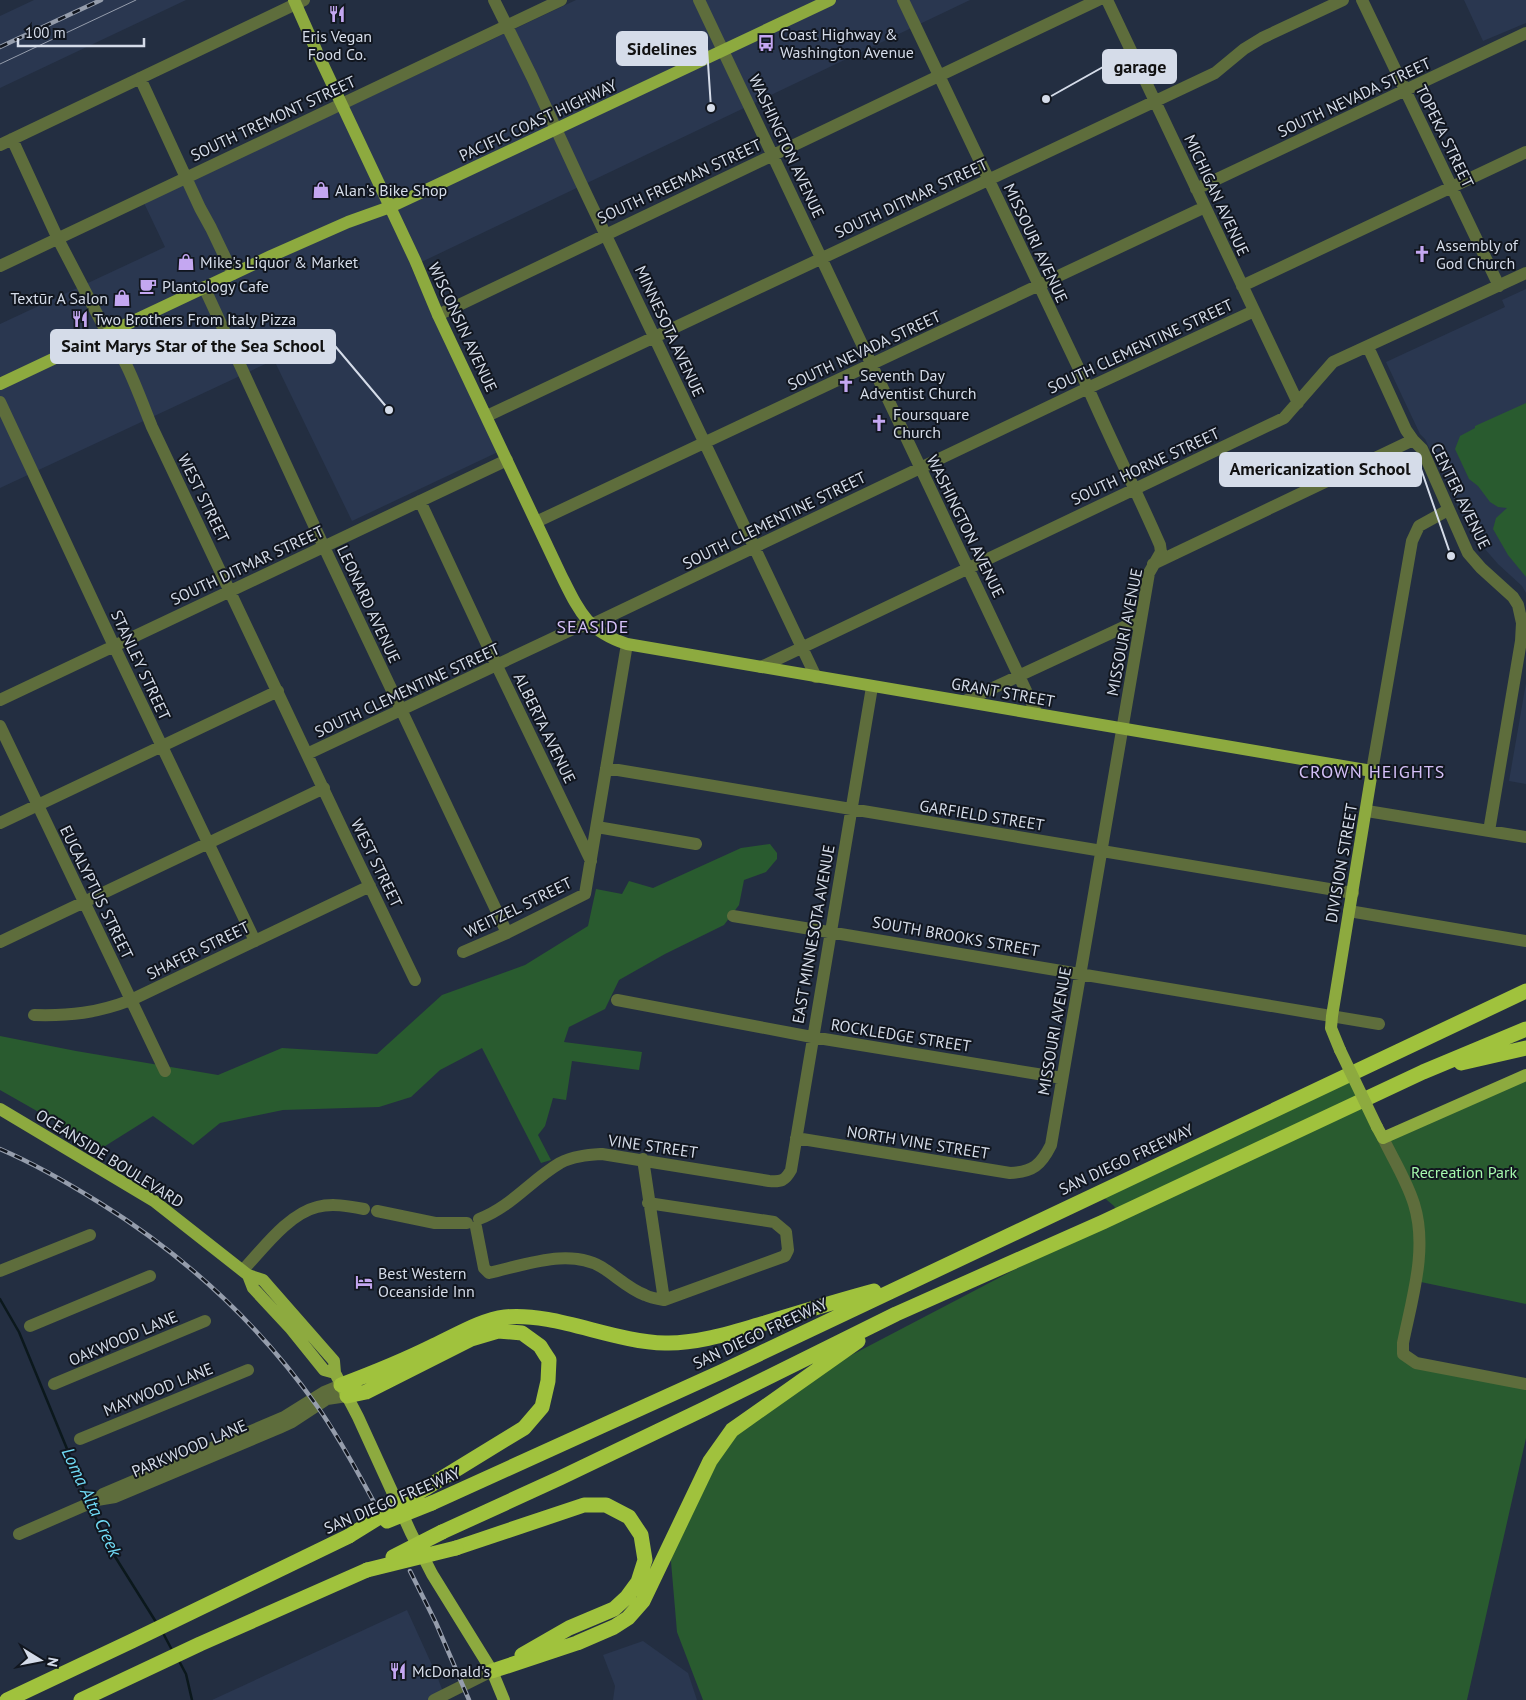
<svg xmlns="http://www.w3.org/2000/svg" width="1526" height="1700" viewBox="0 0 1526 1700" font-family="'PT Sans',sans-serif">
<rect width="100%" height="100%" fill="#232e41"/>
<path fill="#2a3750" d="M34,0H186L0,88V16Z
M576,0H970L411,267L498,452L352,521L274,360L0,488V324L165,247L144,203Z
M1464,0H1526V23L1483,41Z
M1526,289V593L1522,586L1498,564L1470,532L1425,439L1420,434L1386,362L1505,307L1502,300Z
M1526,683V784L1509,781Z
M407,1610L437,1676L446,1700H212Z
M643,1641L688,1673L697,1700H613L615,1686L603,1655Z"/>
<path fill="#295b2f" d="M1526,403V577L1508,555L1493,529L1496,518L1507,508L1498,507L1490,502L1478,486L1469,479L1455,449L1460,436L1475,428V426Z
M770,844L777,853V859L766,872L744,880L739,905L724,925L665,954L619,980L605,1009L569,1027L564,1042L642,1052L639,1070L572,1061L566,1100L553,1098L545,1126L538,1135L551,1160L541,1163L482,1048L440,1070L411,1097L379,1107L283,1110L220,1123L193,1145L153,1116L102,1148L0,1090V1036L76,1051L218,1075L282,1048L377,1054L442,995L525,965L588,926L596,889L622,894L629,881L653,888L741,848Z
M1348,1072L1387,1134L1526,1075V1304L1416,1281L1406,1355L1526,1383V1438L1467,1700H703L677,1632L670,1550L715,1452L821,1371L1119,1215L1114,1206L1095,1190Z"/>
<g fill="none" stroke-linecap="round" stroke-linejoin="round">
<path stroke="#0b181c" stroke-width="2.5" d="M0,1299L19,1332L88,1500
M91,1508L114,1555L156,1622
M163,1633L172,1650
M178,1659L186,1674L192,1700"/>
<path stroke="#5e6d3c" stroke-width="12" d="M494,0L532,77L581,183L816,677
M699,0L1037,714
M1107,0L1298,403
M1362,0L1499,286
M140,78L200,208L211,228L233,274
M12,139L58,239L107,333C125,354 141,400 152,427L347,839L415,980
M0,145L304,0
M1196,189L1526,33
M0,266L561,0
M1242,286L1526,152
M204,287L324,547L507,933
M438,315L1098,0
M1368,347L1406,430L1413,440L1422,449L1468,553L1481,568L1513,597L1518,605L1522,623L1521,641L1489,831
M0,402L114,646L255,941
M487,416L1215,73L1244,49L1262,38L1343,0
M420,501L497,666L591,861
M536,522L1205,207
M1153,564L1413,440
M761,667L1284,418L1333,362L1526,273
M0,700L507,460
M965,701L1141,619
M0,726L165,1071
M307,754L577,627L591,625L1088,388L1254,311
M606,768L1353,893
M1372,771L1412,541L1419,526L1448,510
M1367,811L1526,837
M0,823L278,691
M597,827L696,844
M1349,911L1526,941
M733,916L1379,1024
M0,942L324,788
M463,952L507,933L585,894L627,644
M617,1000L812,1037L1062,1078
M34,1015C70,1016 97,1013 131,1000L370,886
M796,1138L1010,1173C1033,1172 1041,1165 1051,1145L1149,573L1161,552L1160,545C1137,492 1111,441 1088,388L903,0
M1383,1138C1393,1159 1407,1181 1414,1204C1428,1249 1412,1298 1403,1343V1354L1416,1363L1526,1384
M643,1159L664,1300L785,1256L788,1250L786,1232L774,1222L648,1203
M377,1211L435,1223H467
M479,1219C511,1207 531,1180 560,1163C573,1156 589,1155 602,1154L769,1181C781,1182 785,1181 791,1170L872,687
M476,1227L484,1268L489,1273C525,1265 573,1246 606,1270C618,1278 631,1290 645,1295C651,1298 658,1299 664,1300
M243,1270C262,1250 288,1214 317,1207C332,1203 348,1206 364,1209
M0,1271L90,1235
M30,1326L150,1276
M54,1384L205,1321
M341,1385L324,1392L284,1417L103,1494L97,1500L115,1497L279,1428L292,1422L327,1399L347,1396
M80,1439L248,1370
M19,1534L97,1500
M434,1700L492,1671"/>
<path stroke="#8daa3f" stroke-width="12" d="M294,0L317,52L415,260L438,315L561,575C579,611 587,631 627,644L1372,771L1332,1016L1331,1028L1340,1050
M0,384L271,256L348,222L390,207L422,192L830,0
M0,1109L154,1201L248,1275L263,1280L334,1361L335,1373L358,1417L411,1533L432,1574L492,1671L504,1700
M1377,1127L1383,1138L1526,1075
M248,1275L253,1288L291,1329L324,1370L335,1373"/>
<path stroke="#a0c23d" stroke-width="15" d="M1461,1063L1526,1048
M341,1385C373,1373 405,1360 435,1345C457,1335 481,1320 505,1317C555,1312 613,1342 665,1343C698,1344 733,1332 765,1323C801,1312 837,1301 874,1291
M347,1396L366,1392L471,1339L498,1331L522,1333L540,1346L545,1354L549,1360L548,1381L542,1407L524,1428L426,1488
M432,1503L723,1371L1526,991
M442,1532L560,1478L704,1409L896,1314L1103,1222L1423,1072L1526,1029
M456,1548L584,1505H606L629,1517L641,1535L645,1560L638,1582L627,1597L614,1609L569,1628L522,1655
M492,1671L577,1643L614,1627L628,1618L643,1601L710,1461L732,1430L858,1341
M7,1700L132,1641L349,1536
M81,1700L200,1644L367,1570"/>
<path stroke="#959dac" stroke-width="1" d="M0,64L136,0"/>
<g stroke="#959dac" stroke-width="4.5">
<path id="rail" d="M0,47L101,0
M0,1149C35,1164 68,1183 100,1203C187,1257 258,1323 317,1406C339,1437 357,1471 375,1504
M410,1571L436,1623L469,1700"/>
</g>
<use href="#rail" stroke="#11161f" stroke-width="2.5" stroke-dasharray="8" stroke-linecap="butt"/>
<path stroke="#8daa3f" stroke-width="12" d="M1340,1050L1377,1127"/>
<path stroke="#a0c23d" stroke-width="15" d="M387,1521L432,1503
M349,1536L426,1488
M393,1557L442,1532
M367,1570L456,1548"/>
</g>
<defs>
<g id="restaurant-bare" transform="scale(1.35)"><path d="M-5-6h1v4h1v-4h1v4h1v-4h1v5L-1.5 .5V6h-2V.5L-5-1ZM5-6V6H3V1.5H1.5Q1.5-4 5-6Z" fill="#c4a7f1" stroke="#11161f" stroke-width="2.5" paint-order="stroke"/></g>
<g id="bus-bare" transform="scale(1.35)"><path d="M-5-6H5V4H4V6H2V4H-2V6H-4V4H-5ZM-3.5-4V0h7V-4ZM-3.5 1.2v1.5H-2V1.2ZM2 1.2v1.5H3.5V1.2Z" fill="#c4a7f1" stroke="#11161f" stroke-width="2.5" paint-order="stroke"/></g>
<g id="shop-bare" transform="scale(1.35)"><path d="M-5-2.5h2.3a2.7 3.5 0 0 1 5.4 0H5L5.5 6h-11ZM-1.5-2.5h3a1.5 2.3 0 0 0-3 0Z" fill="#c4a7f1" stroke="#11161f" stroke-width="2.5" paint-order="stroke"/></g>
<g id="church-bare" transform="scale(1.35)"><path d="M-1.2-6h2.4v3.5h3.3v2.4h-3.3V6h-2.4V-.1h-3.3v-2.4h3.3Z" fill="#c4a7f1" stroke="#11161f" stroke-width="2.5" paint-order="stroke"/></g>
<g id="cafe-bare" transform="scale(1.35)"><path d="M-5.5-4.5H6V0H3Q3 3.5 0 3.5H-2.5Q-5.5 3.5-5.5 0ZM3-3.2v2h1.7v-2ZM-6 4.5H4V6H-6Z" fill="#c4a7f1" stroke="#11161f" stroke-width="2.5" paint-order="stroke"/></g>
<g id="hotel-bare" transform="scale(1.35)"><path d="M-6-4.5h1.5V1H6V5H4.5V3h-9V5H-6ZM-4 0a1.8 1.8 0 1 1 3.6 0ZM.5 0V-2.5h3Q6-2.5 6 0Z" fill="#c4a7f1" stroke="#11161f" stroke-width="2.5" paint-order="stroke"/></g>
</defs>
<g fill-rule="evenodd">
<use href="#restaurant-bare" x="337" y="14"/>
<use href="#bus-bare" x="766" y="43"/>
<use href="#shop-bare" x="321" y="190"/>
<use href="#church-bare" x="1422" y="254"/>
<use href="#shop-bare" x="186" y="262"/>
<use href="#cafe-bare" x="148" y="286"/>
<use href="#shop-bare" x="122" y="298"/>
<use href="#restaurant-bare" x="80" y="319"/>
<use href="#church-bare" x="846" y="384"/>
<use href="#church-bare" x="879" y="423"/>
<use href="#hotel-bare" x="364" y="1282"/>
<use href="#restaurant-bare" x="398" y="1671"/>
</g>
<g text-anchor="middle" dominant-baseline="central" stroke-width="4" stroke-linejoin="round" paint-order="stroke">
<g font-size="16" fill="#d5dce9" stroke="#11161f" text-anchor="start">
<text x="780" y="34">Coast Highway &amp;<tspan x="780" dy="18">Washington Avenue</tspan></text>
<text x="337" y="36" text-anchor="middle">Eris Vegan<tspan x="337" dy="18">Food Co.</tspan></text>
<text x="335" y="190">Alan's Bike Shop</text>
<text x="1436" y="245">Assembly of<tspan x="1436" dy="18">God Church</tspan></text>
<text x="200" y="262">Mike's Liquor &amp; Market</text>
<text x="162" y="286">Plantology Cafe</text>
<text x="108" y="298" text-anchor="end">Textūr A Salon</text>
<text x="94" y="319">Two Brothers From Italy Pizza</text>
<text x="860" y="375">Seventh Day<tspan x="860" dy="18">Adventist Church</tspan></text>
<text x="893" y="414">Foursquare<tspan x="893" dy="18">Church</tspan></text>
<text x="378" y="1273">Best Western<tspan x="378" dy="18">Oceanside Inn</tspan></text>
<text x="412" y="1671">McDonald's</text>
</g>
<g font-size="16" fill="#d5dce9" stroke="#11161f">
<text transform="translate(1354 97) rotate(-25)">SOUTH NEVADA STREET</text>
<text transform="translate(273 118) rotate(-25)">SOUTH TREMONT STREET</text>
<text transform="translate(538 120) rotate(-25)">PACIFIC COAST HIGHWAY</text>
<text transform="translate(1445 136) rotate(64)">TOPEKA STREET</text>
<text transform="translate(787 146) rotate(65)">WASHINGTON AVENUE</text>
<text transform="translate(679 181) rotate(-25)">SOUTH FREEMAN STREET</text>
<text transform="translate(1217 195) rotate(65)">MICHIGAN AVENUE</text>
<text transform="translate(911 198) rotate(-25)">SOUTH DITMAR STREET</text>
<text transform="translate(1036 243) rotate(65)">MISSOURI AVENUE</text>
<text transform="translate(463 327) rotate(65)">WISCONSIN AVENUE</text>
<text transform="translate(670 331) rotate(65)">MINNESOTA AVENUE</text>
<text transform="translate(1140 346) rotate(-25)">SOUTH CLEMENTINE STREET</text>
<text transform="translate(864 350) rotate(-25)">SOUTH NEVADA STREET</text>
<text transform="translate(1145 466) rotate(-25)">SOUTH HORNE STREET</text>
<text transform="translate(1461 496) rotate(64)">CENTER AVENUE</text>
<text transform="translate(204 498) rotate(64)">WEST STREET</text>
<text transform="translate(774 520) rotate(-26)">SOUTH CLEMENTINE STREET</text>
<text transform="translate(966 526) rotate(64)">WASHINGTON AVENUE</text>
<text transform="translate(247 565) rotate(-25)">SOUTH DITMAR STREET</text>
<text transform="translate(369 604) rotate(65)">LEONARD AVENUE</text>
<text transform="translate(1124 632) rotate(-79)">MISSOURI AVENUE</text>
<text transform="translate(141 665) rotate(65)">STANLEY STREET</text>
<text transform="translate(407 690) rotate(-25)">SOUTH CLEMENTINE STREET</text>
<text transform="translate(1003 692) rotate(10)">GRANT STREET</text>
<text transform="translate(545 728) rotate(64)">ALBERTA AVENUE</text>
<text transform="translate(982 815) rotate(9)">GARFIELD STREET</text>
<text transform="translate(377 863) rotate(64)">WEST STREET</text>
<text transform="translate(1341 863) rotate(-80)">DIVISION STREET</text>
<text transform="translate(97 892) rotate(64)">EUCALYPTUS STREET</text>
<text transform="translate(518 907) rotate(-26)">WEITZEL STREET</text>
<text transform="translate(813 934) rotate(-80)">EAST MINNESOTA AVENUE</text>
<text transform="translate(956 936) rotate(10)">SOUTH BROOKS STREET</text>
<text transform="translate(198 950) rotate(-26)">SHAFER STREET</text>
<text transform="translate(1054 1031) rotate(-80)">MISSOURI AVENUE</text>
<text transform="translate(901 1035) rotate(9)">ROCKLEDGE STREET</text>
<text transform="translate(918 1142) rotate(9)">NORTH VINE STREET</text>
<text transform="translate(653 1146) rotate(8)">VINE STREET</text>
<text transform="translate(110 1158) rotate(32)">OCEANSIDE BOULEVARD</text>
<text transform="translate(1126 1159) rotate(-25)">SAN DIEGO FREEWAY</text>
<text transform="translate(760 1333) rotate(-25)">SAN DIEGO FREEWAY</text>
<text transform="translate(123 1338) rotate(-23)">OAKWOOD LANE</text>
<text transform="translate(158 1389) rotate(-22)">MAYWOOD LANE</text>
<text transform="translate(189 1448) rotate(-23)">PARKWOOD LANE</text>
<text transform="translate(392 1500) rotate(-23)">SAN DIEGO FREEWAY</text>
</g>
<g font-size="16" fill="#a6f9ad" stroke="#11161f">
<text x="1464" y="1172">Recreation Park</text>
</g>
<g font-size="18" letter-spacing="1" fill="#d5c0f8" stroke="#11161f">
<text x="593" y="626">SEASIDE</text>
<text x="1372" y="771">CROWN HEIGHTS</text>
</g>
<g font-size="18" font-style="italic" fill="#70dbf6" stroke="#11161f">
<text transform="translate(92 1502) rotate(65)">Loma Alta Creek</text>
</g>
</g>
<path fill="none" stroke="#d5dce9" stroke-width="2" d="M711 108L707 48M1046 99L1103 67M389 410L335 346M1451 556L1421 469"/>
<g fill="#d5dce9" stroke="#11161f" stroke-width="2">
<circle cx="711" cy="108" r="5"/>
<circle cx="1046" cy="99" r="5"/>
<circle cx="389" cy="410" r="5"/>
<circle cx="1451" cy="556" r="5"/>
</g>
<g fill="#d5dce9" stroke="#d5dce9" stroke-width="2">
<rect x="617" y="32" width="90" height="33" rx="5"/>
<rect x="1103" y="50" width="73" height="33" rx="5"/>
<rect x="51" y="330" width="284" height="33" rx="5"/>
<rect x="1220" y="453" width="201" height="33" rx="5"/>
</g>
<g font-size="18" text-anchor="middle" font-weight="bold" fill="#111">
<text x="662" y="55">Sidelines</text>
<text x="1140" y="73">garage</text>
<text x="193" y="352">Saint Marys Star of the Sea School</text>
<text x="1320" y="475">Americanization School</text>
</g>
<g transform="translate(40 1660) rotate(100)" stroke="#11161f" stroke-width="4" paint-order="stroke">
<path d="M0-4L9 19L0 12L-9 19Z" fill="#d5dce9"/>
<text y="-8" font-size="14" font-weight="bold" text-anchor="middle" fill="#d5dce9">N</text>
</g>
<path d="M18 38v8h126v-8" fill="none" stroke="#d5dce9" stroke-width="2.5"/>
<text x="25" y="38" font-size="15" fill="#d5dce9" stroke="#11161f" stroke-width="4" paint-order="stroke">100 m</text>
</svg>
